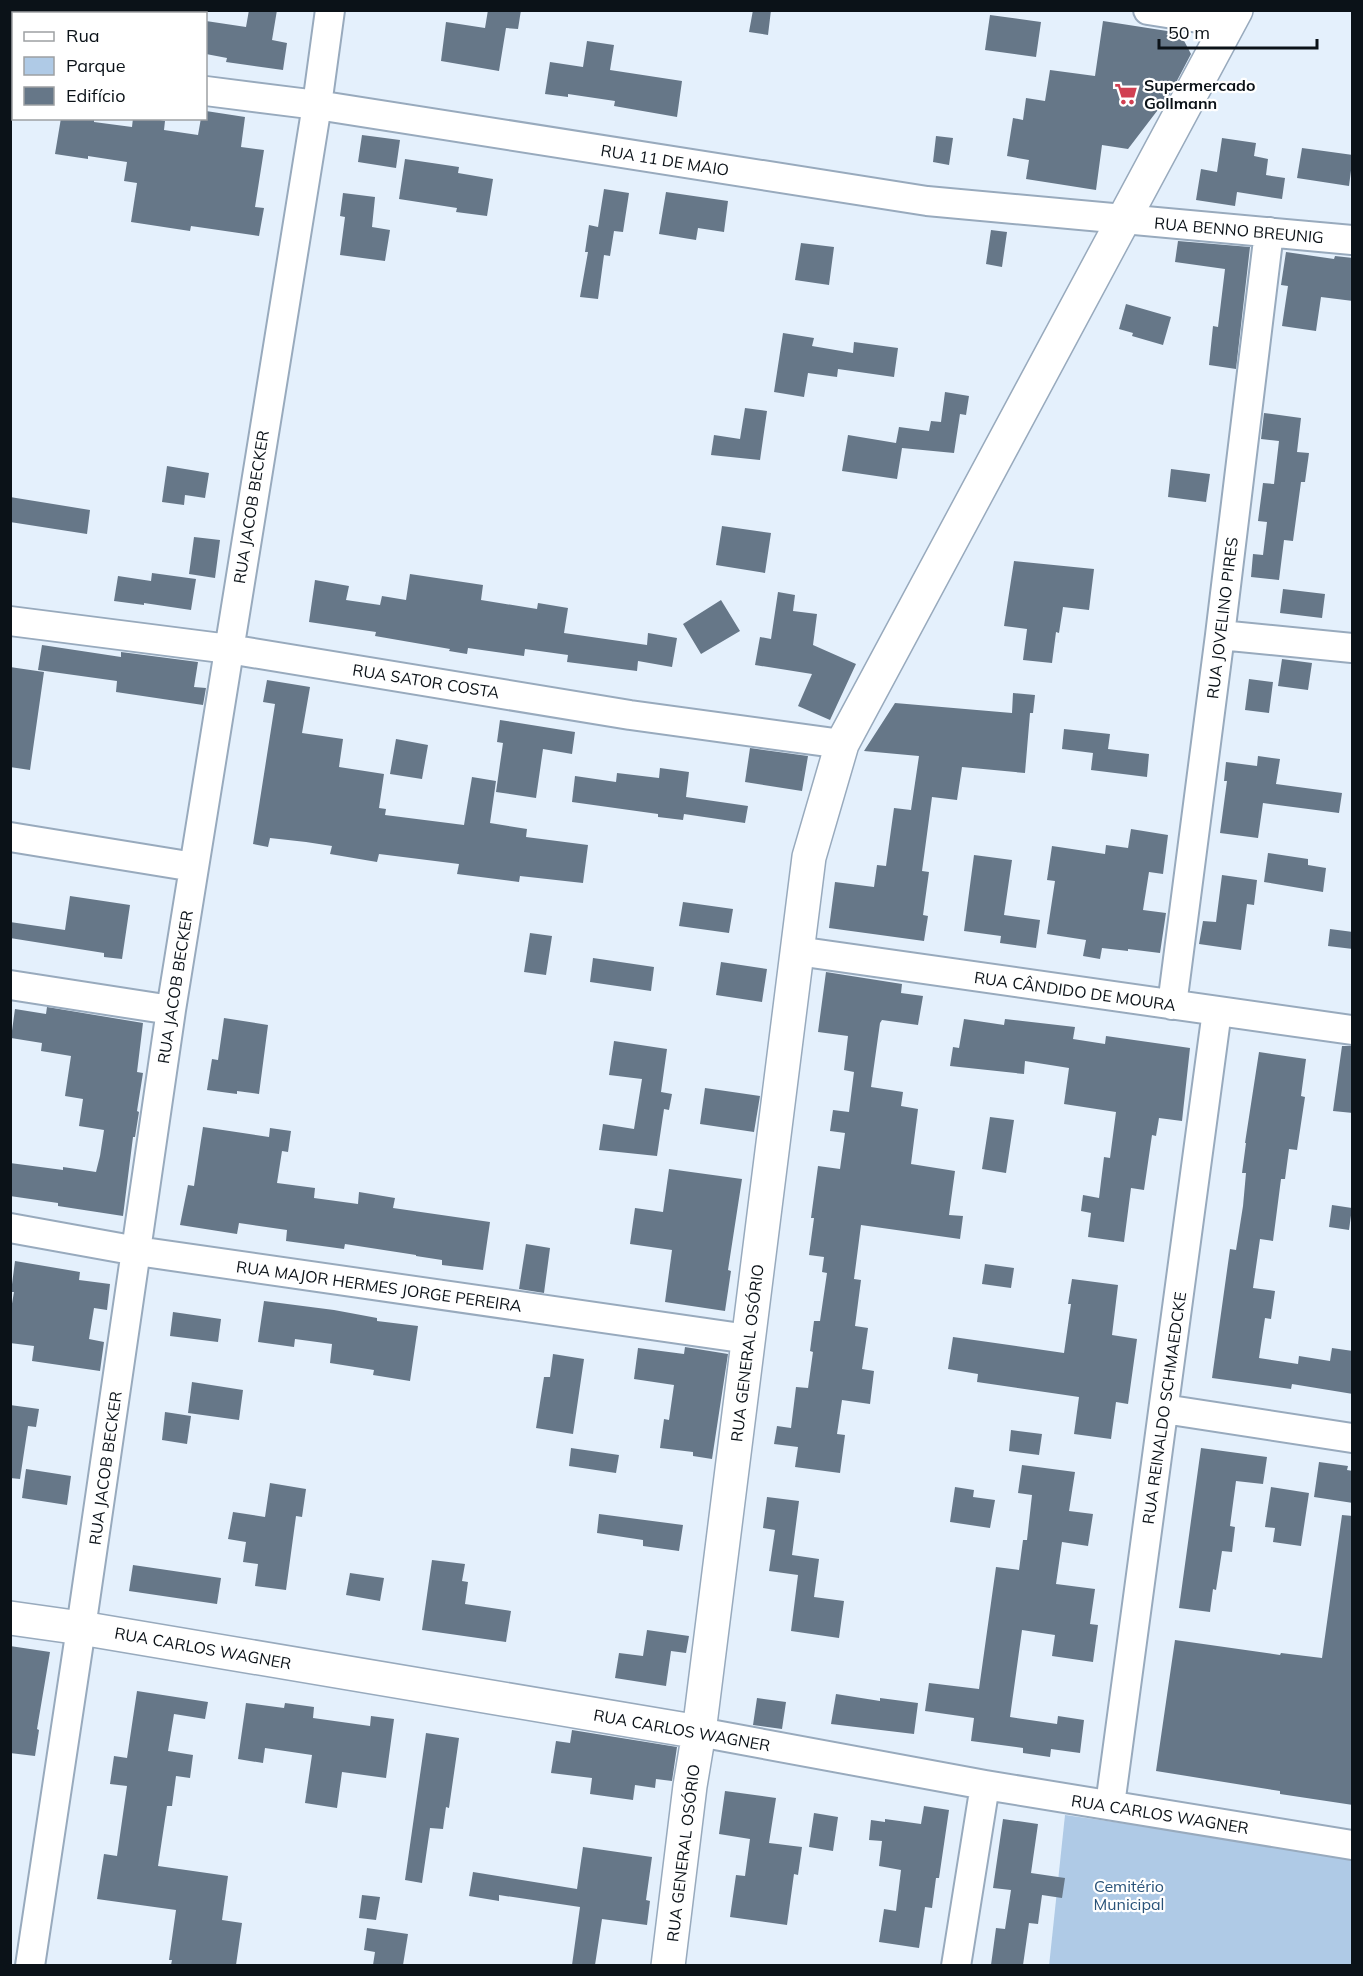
<svg xmlns="http://www.w3.org/2000/svg" width="1363" height="1976" viewBox="0 0 1363 1976" font-family="Mulish,sans-serif">
<rect width="100%" height="100%" fill="#e4f0fc"/>
<path fill="#afcae6" d="M1065,1815L1352,1856V1965L1049,1966Z"/>
<path fill="#678" d="M249,10H277L272,40L287,43L283,70L226,62L227,58L206,54V21L246,27Z
M488,10H521L518,29L506,28L499,71L441,61L446,22L485,28Z
M753,10H771L768,35L749,32Z
M990,15L1041,22L1036,57L985,50Z
M1103,21L1180,33L1191,54L1170,94L1128,149L1102,145L1096,190L1026,179L1029,160L1007,156L1013,118L1023,120L1026,98L1045,101L1050,70L1095,76Z
M587,41L614,45L610,70L682,81L677,117L614,106L615,101L568,94V97L545,94L550,62L583,67Z
M206,111L245,117L241,147L264,150L255,207L264,208L259,236L191,226L190,231L131,222L137,183L124,181L127,162L88,156V159L55,154L61,118H94V122L132,127L133,118H149L165,121L164,130L198,135L201,118H206Z
M362,135L400,140L396,168L358,162Z
M936,136L953,138L949,165L933,162Z
M1222,138L1256,143L1254,156L1268,159L1266,175L1285,178L1282,199L1237,192L1235,206L1196,200L1201,169L1217,172Z
M1302,148L1353,155L1349,186L1297,178Z
M405,159L459,167L458,173L493,179L487,216L456,212L457,208L399,199Z
M604,189L629,193L623,232L614,231L610,256L604,255L598,299L580,297L588,252H585L589,225L598,227Z
M666,192L728,201L724,232L698,228L696,240L659,234Z
M343,193L375,197L372,227L390,230L385,261L340,255L345,217L340,216Z
M991,230L1007,232L1002,267L986,264Z
M1178,241L1250,247L1236,369L1209,365L1213,326L1218,327L1225,269L1175,262Z
M801,243L834,247L829,285L795,280Z
M1286,252L1334,259L1335,256L1353,258V301L1321,297L1316,331L1282,326L1288,286L1281,285Z
M1126,304L1171,317L1163,345L1132,336L1133,333L1119,329Z
M783,333L814,338L812,346L853,353L854,342L898,348L894,377L838,369L837,377L808,373L804,397L774,392Z
M945,392L969,396L966,415L960,414L954,453L902,448L897,479L842,471L848,435L896,443L899,427L929,431L931,421L941,422Z
M745,408L767,411L760,460L711,455L714,435L740,439Z
M1264,413L1301,418L1297,452L1309,453L1305,482H1301L1293,541L1284,540L1279,580L1251,577L1253,554L1263,555L1267,522L1258,521L1263,483L1274,484L1279,441L1261,439Z
M167,466L209,473L205,498L185,495L184,505L162,502Z
M1171,469L1210,474L1206,502L1168,497Z
M10,497L90,510L87,534L10,522Z
M722,526L771,533L765,573L716,565Z
M194,537L220,540L215,578L189,574Z
M1014,561L1094,569L1089,610L1063,607L1059,633L1056,632L1052,663L1023,660L1027,629L1004,626Z
M152,573L196,579L191,610L144,603V605L114,601L118,576L151,581Z
M410,574L483,585L481,600L537,609L538,603L568,608L564,633L647,645L648,633L677,638L672,667L638,661L637,671L567,662L568,655L525,649L524,656L468,648L467,654L449,651L450,649L375,636L376,632L309,622L315,580L349,586L346,600L380,605L382,596L406,600Z
M1283,589L1325,594L1322,618L1280,613Z
M778,592L795,595L793,611L817,614L813,645L856,664L830,720L798,706L812,674L755,665L760,637L771,639Z
M721,600L740,631L701,654L683,624Z
M42,645L121,657V652L198,662L194,687L206,688L203,705L116,692L117,681L38,670Z
M1282,659L1312,663L1308,690L1278,686Z
M10,667L44,672L30,770L10,767Z
M1249,679L1273,682L1269,713L1245,710Z
M267,680L310,687L302,733L343,739L339,767L384,774L379,808L386,809L385,815L464,825L472,777L496,781L490,823L527,829L526,837L588,845L583,883L520,876L519,882L457,874L459,864L379,854L377,862L330,854L332,846L306,842L270,838L268,847L253,844L275,704L263,702Z
M1013,693L1035,695L1033,713H1030L1025,773L962,767L957,800L932,797L922,871L929,872L923,915L928,916L924,941L829,928L835,882L874,887L877,865L886,866L894,808L911,810L919,756L864,751L895,703L1012,713Z
M500,720L575,732L572,754L543,749L536,798L496,792L503,743L497,742Z
M1064,729L1110,734L1108,749L1149,754L1147,777L1091,770L1093,753L1062,749Z
M396,739L428,745L422,779L390,774Z
M750,748L808,756L802,791L745,782Z
M1258,756L1280,759L1276,784L1342,793L1339,813L1263,803L1258,838L1220,833L1227,781H1224L1226,762L1257,766Z
M660,768L689,772L686,797L748,806L745,823L684,814L683,820L658,817V814L572,802L575,776L616,782L617,773L659,778Z
M1131,829L1168,835L1163,874L1149,872L1143,910L1166,913L1160,953L1128,949V951L1102,948L1100,959L1083,956L1086,940L1047,934L1055,881L1047,880L1052,846L1105,854L1106,845L1128,848Z
M1268,853L1308,859V865L1326,868L1323,892L1264,882Z
M974,855L1012,860L1004,915L1040,920L1036,948L1000,943L1001,936L964,931Z
M1222,875L1257,880L1254,905L1247,904L1241,950L1199,944L1203,921L1216,922Z
M70,896L130,905L122,959L104,957V953L10,938V922L65,930Z
M683,902L733,909L729,933L679,926Z
M1330,929L1353,932V949L1328,946Z
M530,933L552,936L546,975L524,972Z
M593,958L654,967L651,991L590,982Z
M721,962L767,969L762,1002L716,995Z
M826,972L902,984L901,993L923,996L918,1025L882,1020L880,1023L871,1087L903,1092L901,1106L918,1109L911,1164L955,1171L949,1215L963,1216L960,1239L861,1225L854,1279L861,1280L855,1326L868,1328L862,1369L874,1371L870,1404L842,1400L837,1434L845,1435L840,1473L795,1467L798,1447L774,1444L777,1426L791,1428L796,1387L808,1388L813,1352L810,1351L814,1321H820L827,1273L822,1272L824,1257L809,1255L814,1218H811L818,1166L840,1169L845,1133L830,1131L833,1110L849,1112L854,1072L844,1070L848,1036L818,1032Z
M47,1007L143,1023L137,1072L143,1073L137,1111L139,1112L135,1137H133L123,1216L58,1206V1203L10,1196V1163L63,1170V1167L96,1172L100,1156L104,1130L79,1126L83,1099L65,1096L71,1056L41,1051L42,1043L11,1038L15,1009L46,1014Z
M224,1018L268,1025L259,1094L237,1091V1094L207,1090L212,1059L218,1060Z
M964,1019L1004,1025L1005,1019L1075,1027L1073,1039L1105,1044L1106,1036L1190,1048L1182,1121L1159,1118L1156,1136L1152,1135L1144,1190L1131,1188L1124,1242L1088,1237L1091,1213L1081,1211L1083,1195L1099,1198L1104,1157L1110,1158L1116,1112L1064,1104L1069,1068L1025,1061L1024,1074L950,1066L953,1047L959,1048Z
M614,1041L667,1049L661,1092L672,1094L669,1110L664,1109L657,1156L599,1150L603,1124L634,1129L642,1079L609,1075Z
M1342,1046H1353V1113L1333,1111Z
M1259,1052L1306,1059L1301,1096L1305,1097L1297,1150L1289,1149L1285,1179H1281L1273,1241L1260,1239L1253,1288L1275,1291L1271,1319L1265,1318L1259,1358L1298,1364L1299,1356L1330,1361L1332,1348L1353,1351V1394L1292,1384L1291,1389L1212,1378L1230,1249L1236,1250L1243,1206L1246,1173H1242L1246,1143H1245Z
M705,1088L760,1096L754,1132L700,1124Z
M990,1117L1014,1120L1006,1173L982,1169Z
M203,1127L269,1137L270,1128L291,1131L288,1152L282,1151L277,1183L315,1188L314,1198L358,1204L359,1192L395,1198L393,1208L490,1222L483,1270L442,1265V1260L416,1256V1255L345,1244L344,1249L286,1241L287,1230L239,1223L237,1234L180,1225L188,1185L194,1186Z
M669,1169L742,1179L728,1270L731,1271L725,1311L665,1302L672,1250L630,1244L635,1208L663,1212Z
M1332,1205L1352,1208L1349,1230L1329,1227Z
M526,1244L550,1248L544,1293L519,1289Z
M15,1261L80,1272L79,1280L110,1284L107,1310L94,1308L89,1339L104,1342L100,1371L32,1361L34,1346L10,1343V1315L14,1292H11Z
M985,1264L1014,1268L1011,1288L982,1284Z
M1072,1279L1118,1285L1112,1335L1137,1339L1128,1404L1116,1402L1111,1439L1074,1434L1079,1397L977,1382L978,1374L948,1369L953,1337L1064,1353L1071,1304H1068Z
M264,1301L334,1310L377,1318V1321L418,1326L410,1381L373,1375L374,1370L330,1363L332,1344L295,1339L294,1347L258,1342Z
M173,1312L221,1319L218,1342L170,1336Z
M685,1347L728,1354L712,1459L693,1456V1452L660,1448L664,1419L669,1420L674,1385L634,1379L638,1348L684,1354Z
M553,1354L584,1359L573,1434L536,1428L544,1377H550Z
M192,1382L243,1390L239,1420L188,1413Z
M10,1405L39,1409L36,1427L28,1426L20,1479L10,1478Z
M165,1412L191,1416L187,1444L162,1440Z
M1011,1430L1042,1434L1039,1455L1009,1451Z
M571,1448L619,1455L616,1473L569,1466Z
M1201,1448L1267,1457L1263,1484L1236,1481L1230,1526L1235,1527L1232,1552L1222,1551L1216,1590L1213,1589L1210,1612L1179,1608Z
M1319,1462L1348,1466L1347,1470L1353,1471V1503L1314,1497Z
M1022,1465L1075,1472L1069,1511L1093,1514L1088,1546L1062,1542L1056,1584L1095,1589L1090,1624L1098,1625L1093,1662L1052,1656L1055,1635L1022,1630L1010,1717L1057,1724L1058,1716L1084,1720L1080,1753L1051,1749L1050,1757L1023,1753V1748L971,1741L974,1718L925,1711L929,1683L979,1689L996,1567L1019,1570L1023,1540H1027L1032,1495L1018,1493Z
M26,1469L71,1476L67,1505L22,1498Z
M270,1483L306,1489L302,1517L296,1516L286,1590L255,1586L258,1564L243,1562L246,1542L228,1539L233,1512L265,1517Z
M955,1487L974,1490L973,1497L995,1500L990,1528L950,1522Z
M1271,1487L1309,1493L1301,1546L1273,1542L1275,1528L1265,1527Z
M767,1497L799,1501L792,1555L819,1559L814,1597L844,1601L839,1638L791,1631L798,1575L769,1571L775,1530L763,1528Z
M599,1514L683,1525L679,1551L643,1546V1540L597,1533Z
M1342,1515L1353,1516V1805L1280,1794V1791L1156,1771L1175,1640L1280,1655L1281,1653L1322,1658Z
M432,1560L465,1564L462,1581L468,1582L465,1604L511,1611L506,1642L422,1630Z
M133,1565L221,1578L217,1604L129,1591Z
M350,1573L384,1578L380,1601L346,1595Z
M647,1630L689,1636L686,1653L671,1651L666,1686L615,1678L619,1653L643,1656Z
M10,1646L50,1652L37,1729L39,1730L35,1756L10,1753Z
M137,1691L208,1702L205,1719L174,1714L168,1751L193,1755L190,1778L176,1776L172,1806H167L158,1866L228,1876L222,1920L242,1923L236,1965H171L172,1960H169L176,1910L97,1899L104,1854L117,1856L127,1786L110,1784L114,1756L127,1758Z
M836,1694L880,1701V1698L918,1703L914,1734L831,1724Z
M757,1698L786,1702L782,1729L753,1725Z
M246,1703L284,1708L285,1703L314,1707L313,1718L370,1726L371,1716L394,1719L386,1778L342,1772L337,1808L305,1803L312,1755L265,1748L263,1763L238,1759Z
M572,1730L677,1747L672,1781L656,1779L655,1788L635,1785L633,1800L590,1794L592,1778L551,1773L556,1741L570,1743Z
M426,1733L459,1738L449,1808L446,1807L443,1829L430,1828L422,1883L405,1880Z
M725,1791L776,1798L769,1843L802,1847L798,1875L794,1874L787,1925L730,1917L736,1875L745,1876L750,1839L719,1834Z
M924,1806L949,1810L939,1878H936L932,1908L925,1907L919,1948L879,1942L884,1909L896,1911L901,1870L879,1866L882,1841L869,1840L871,1820L885,1822V1819L921,1824Z
M814,1813L838,1817L833,1851L809,1847Z
M1003,1819L1038,1824L1031,1873L1065,1878L1062,1898L1042,1895L1038,1924L1029,1923L1023,1965H991L996,1928L1005,1929L1011,1890L993,1888Z
M583,1847L652,1857L646,1900L650,1901L647,1925L602,1919L595,1965H572L580,1907L499,1895V1901L469,1896L473,1872L577,1889Z
M362,1895L380,1897L376,1920L359,1918Z
M367,1928L408,1934L403,1965H373L375,1952L364,1950Z"/>
<g fill="none" stroke-linecap="round" stroke-linejoin="round">
<g stroke="#98aabd" stroke-width="32">
<path id="minor" d="M1148,10L1230,23
M10,68H14
M206,91L317,105L927,201L1352,240
M10,621L229,649L630,715L842,744
M1220,635L1352,648
M10,837L194,867
M797,951L1352,1030
M10,985L171,1010
M1172,1005L1220,635L1269,232
M10,1228L137,1251L748,1339
M1164,1409L1352,1438
M699,1732L985,1785L1352,1845
M1110,1805L1217,1011
M30,1966L81,1628L171,1010L317,105L330,10
M956,1966L985,1785"/>
</g>
<g stroke="#98aabd" stroke-width="36">
<path id="major" d="M10,1618L81,1628L699,1732
M668,1966L690,1786L699,1732L809,857L842,744L1236,10"/>
</g>
<use href="#minor" stroke="#fff" stroke-width="28"/>
<use href="#major" stroke="#fff" stroke-width="33"/>
</g>
<defs>
<g id="supermarket-bare" transform="scale(1.8)"><path d="M-6-5.5h2.5l.6 2H6L4.5 2H-2.5L-4.4-4H-6ZM-1.5 3.2a1.3 1.3 0 1 0 .1 0ZM3 3.2a1.3 1.3 0 1 0 .1 0Z" fill="#d14052" stroke="#fff" stroke-width="2.5" paint-order="stroke"/></g>
</defs>
<g fill-rule="evenodd">
<use href="#supermarket-bare" x="1126" y="94"/>
</g>
<g text-anchor="middle" dominant-baseline="central" stroke-width="4.5" stroke-linejoin="round" paint-order="stroke">
<g font-size="16" font-weight="bold" fill="#0b1218" stroke="#fff" text-anchor="start">
<text x="1144" y="85">Supermercado<tspan x="1144" dy="18">Gollmann</tspan></text>
</g>
<g font-size="16" fill="#0b1218" stroke="#fff">
<text transform="translate(665 160) rotate(9)">RUA 11 DE MAIO</text>
<text transform="translate(1239 230) rotate(5)">RUA BENNO BREUNIG</text>
<text transform="translate(251 507) rotate(-81)">RUA JACOB BECKER</text>
<text transform="translate(1222 618) rotate(-83)">RUA JOVELINO PIRES</text>
<text transform="translate(426 681) rotate(9)">RUA SATOR COSTA</text>
<text transform="translate(175 987) rotate(-81)">RUA JACOB BECKER</text>
<text transform="translate(1075 991) rotate(8)">RUA CÂNDIDO DE MOURA</text>
<text transform="translate(379 1286) rotate(8)">RUA MAJOR HERMES JORGE PEREIRA</text>
<text transform="translate(747 1353) rotate(-83)">RUA GENERAL OSÓRIO</text>
<text transform="translate(1164 1408) rotate(-82)">RUA REINALDO SCHMAEDCKE</text>
<text transform="translate(105 1468) rotate(-82)">RUA JACOB BECKER</text>
<text transform="translate(203 1648) rotate(10)">RUA CARLOS WAGNER</text>
<text transform="translate(682 1730) rotate(10)">RUA CARLOS WAGNER</text>
<text transform="translate(1160 1814) rotate(9)">RUA CARLOS WAGNER</text>
<text transform="translate(683 1853) rotate(-83)">RUA GENERAL OSÓRIO</text>
</g>
<g font-size="16" fill="#285279" stroke="#fff">
<text x="1129" y="1886">Cemitério<tspan x="1129" dy="18">Municipal</tspan></text>
</g>
</g>
<rect width="1363" height="1976" fill="none" stroke="#0b1218" stroke-width="24"/>
<rect x="12" y="12" width="195" height="108" fill="#ffffff" stroke="#9da0a3" stroke-width="1.5"/>
<rect x="24" y="32" width="30" height="9" fill="#ffffff" stroke="#9da0a3" stroke-width="1.5"/>
<text x="66" y="42" font-size="18" fill="#0b1218">Rua</text>
<rect x="24" y="57" width="30" height="18" fill="#afcae6" stroke="#9da0a3" stroke-width="1.5"/>
<text x="66" y="72" font-size="18" fill="#0b1218">Parque</text>
<rect x="24" y="87" width="30" height="18" fill="#667788" stroke="#9da0a3" stroke-width="1.5"/>
<text x="66" y="102" font-size="18" fill="#0b1218">Edifício</text>
<path d="M1159 39v9h158v-9" fill="none" stroke="#0b1218" stroke-width="3"/>
<text x="1168" y="39" font-size="18" fill="#0b1218" stroke="#ffffff" stroke-width="4.5" paint-order="stroke">50 m</text>
</svg>
